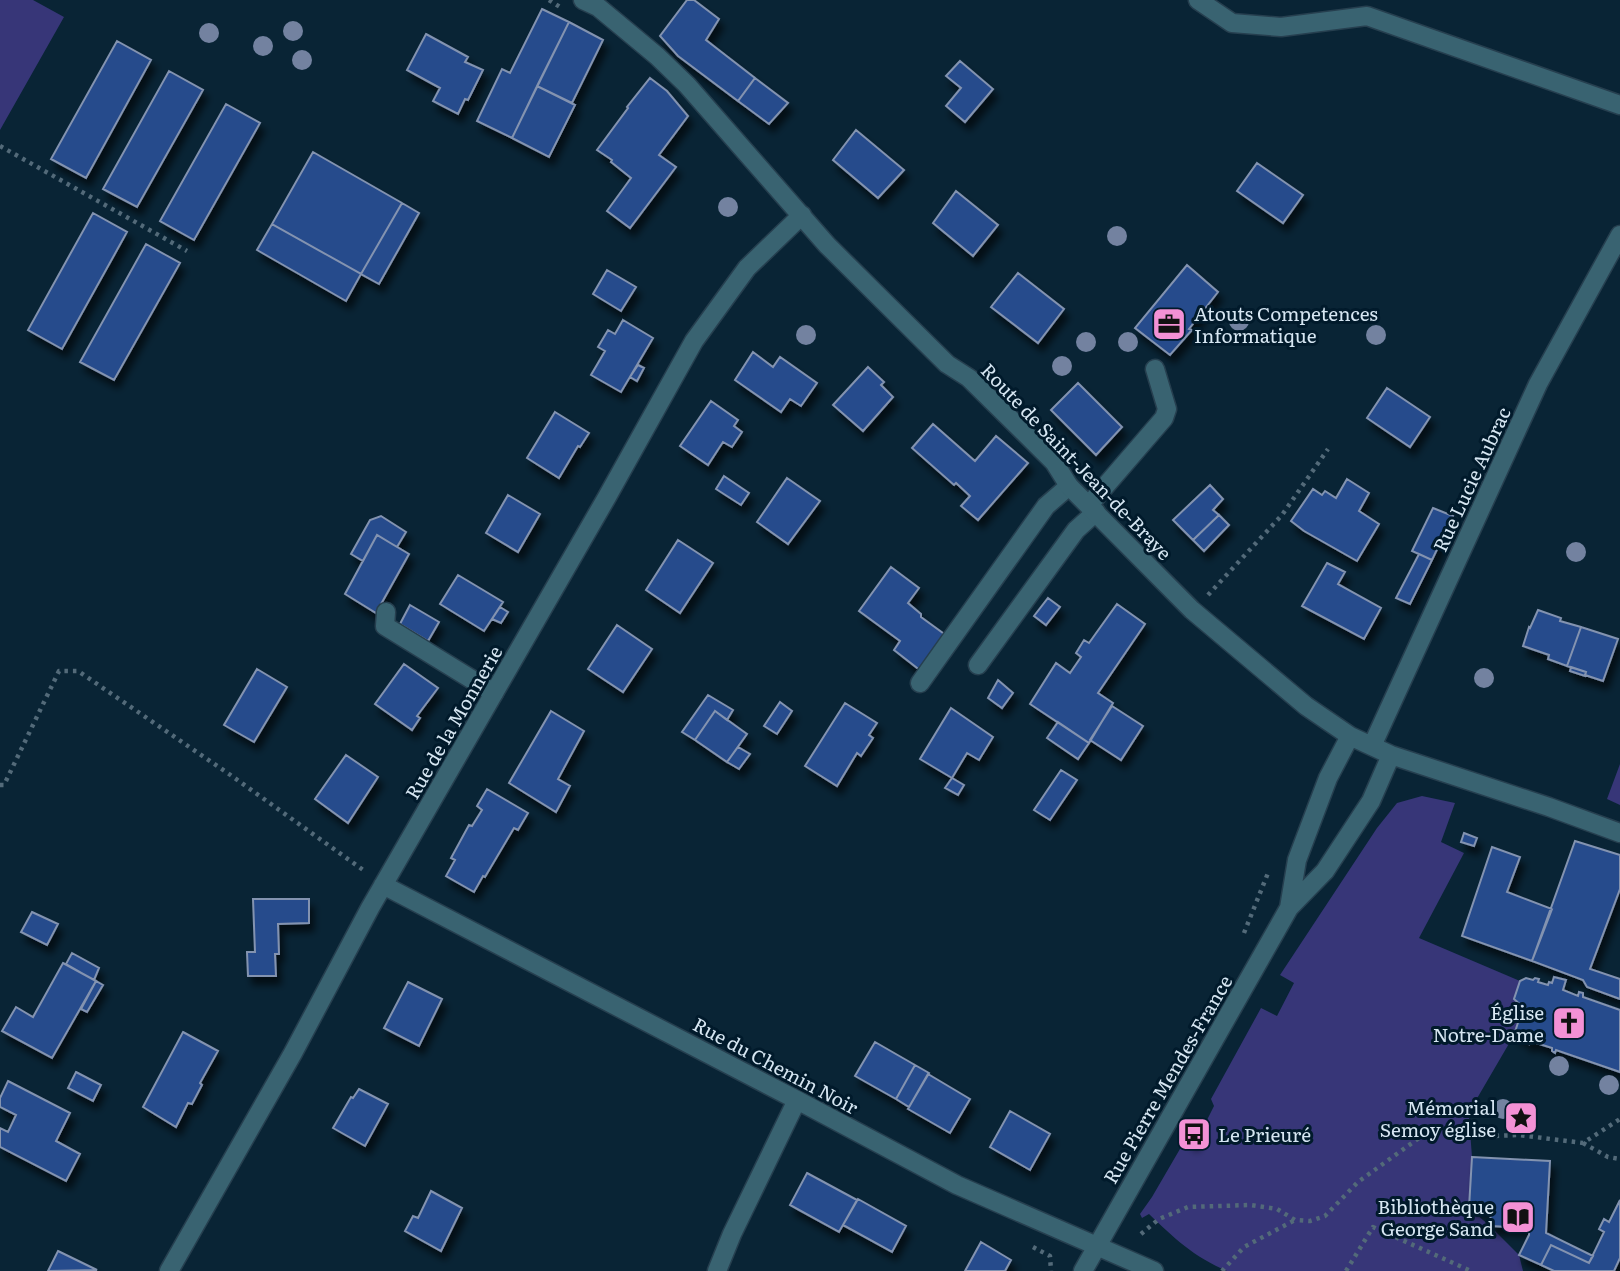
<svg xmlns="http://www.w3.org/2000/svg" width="1620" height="1271" viewBox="0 0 1620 1271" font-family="Literata,serif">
<defs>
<filter id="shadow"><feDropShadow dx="4.5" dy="8" stdDeviation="3.5" flood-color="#0009"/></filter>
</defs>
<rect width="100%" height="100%" fill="#092435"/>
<path fill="#373678" d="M0,0H33L64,17L0,130Z
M1620,764V805L1607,799Z
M1422,796L1455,803L1441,842L1464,853L1419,938L1520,981L1515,999L1523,1007L1514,1035L1472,1107L1469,1117L1472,1157L1469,1208L1490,1226L1519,1255L1523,1271H1227C1194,1257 1174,1238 1149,1214L1142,1218L1140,1214L1152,1197L1198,1118L1206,1122L1214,1106L1211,1099L1261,1008L1277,1016L1294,983L1280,975L1377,828L1397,803Z"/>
<path fill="#274b8c" stroke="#8393b0" stroke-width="2" filter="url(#shadow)" d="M687,0H694L719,19L706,40L755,78L738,101L678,56L660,36Z
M542,9L569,22L512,138L477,121L502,69L510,73Z
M569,22L603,40L572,103L537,86Z
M426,34L468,57L465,62L483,70L468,100L465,99L458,114L433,101L440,88L407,70Z
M117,41L151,60L86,178L51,159Z
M960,61L993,89L965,122L946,106L961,88L946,76Z
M169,71L203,90L137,207L103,189Z
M650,78L667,91L688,116L659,155L676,167L630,228L607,211L631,178L611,162L612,160L597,150L628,108L627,107Z
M755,78L788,103L769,124L738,101Z
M537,86L575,105L549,157L512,138Z
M226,104L260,123L194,240L160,221Z
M856,130L904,170L878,198L833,160Z
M313,152L402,203L361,274L272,224Z
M1257,163L1303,195L1283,223L1237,191Z
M956,191L998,225L973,256L933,223Z
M402,203L419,213L379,284L361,274Z
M93,213L127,232L62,349L28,330Z
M272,224L361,274L346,301L257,250Z
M146,244L180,263L114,380L80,362Z
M1187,265L1218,292L1189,329L1192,330L1170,355L1135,328Z
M607,270L636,287L621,311L593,294Z
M1018,273L1064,309L1038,343L991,307Z
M623,320L653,338L621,392L591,375L605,351L598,347L608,330L615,334Z
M753,352L773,367L780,357L817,383L801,406L790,399L781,412L735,380Z
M638,365L644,368L637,381L630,377Z
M868,367L884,382L881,385L893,397L863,431L833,405Z
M1078,383L1122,427L1096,455L1051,410Z
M1387,388L1430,417L1410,447L1367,418Z
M711,401L738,420L734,426L742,432L732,447L723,442L708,465L680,446Z
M555,412L589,433L580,447L578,446L559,478L527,458Z
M933,424L975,461L996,436L1028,463L978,520L961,506L970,496L956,483L954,485L912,448Z
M724,476L749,493L741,505L716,489Z
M787,478L820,501L788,544L757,522Z
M1347,479L1369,493L1359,511L1379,524L1357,561L1304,531L1291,521L1313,489L1322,495L1325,491L1336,498Z
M1210,485L1223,499L1213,510L1219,515L1193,540L1173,520Z
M508,495L540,514L518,552L486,533Z
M1433,508L1453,516L1432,560L1412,551Z
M1219,515L1229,525L1204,551L1193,540Z
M381,516L406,532L397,547L377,535L363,561L351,554L370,520Z
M377,535L409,554L376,613L345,594Z
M678,540L713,563L680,613L646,590Z
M1419,554L1432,560L1410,604L1396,598Z
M1327,563L1345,572L1338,584L1381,608L1364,639L1302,606Z
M891,567L919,588L908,603L921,614V617L947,636L921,671L894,650L900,641L859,611Z
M458,575L503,602L484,631L440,604Z
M1048,598L1060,607L1046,625L1034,616Z
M1117,604L1145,624L1098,693L1113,703L1089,743L1030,704L1056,663L1070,673L1081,657L1076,653L1084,640L1089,643Z
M410,605L439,622L428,641L400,624Z
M500,607L508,612L501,623L492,619Z
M1538,610L1561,618L1560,621L1581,627L1567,666L1548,659L1549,655L1523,646L1529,627L1530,628Z
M617,625L652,649L623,692L588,669Z
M1581,627L1618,639L1603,681L1585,675L1586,672L1567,666Z
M404,664L438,688L417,716L420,718L412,730L375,704Z
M1571,667L1586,672L1585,676L1570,671Z
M257,669L287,687L254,742L224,725Z
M998,680L1013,693L1002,708L988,698Z
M708,695L733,710L727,720L715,711L695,740L682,732Z
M780,702L792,711L777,734L764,726Z
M845,703L877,723L869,735L873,738L861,756L857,753L837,786L805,766Z
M1112,706L1143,726L1121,760L1090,740Z
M951,708L993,737L979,760L967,753L952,778L920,759Z
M551,711L584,731L558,779L570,786L556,812L509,783Z
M715,711L747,734L727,762L695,740Z
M1058,722L1089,743L1078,759L1047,738Z
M738,747L750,754L739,769L727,762Z
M346,755L378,777L348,823L315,799Z
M1061,770L1077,780L1050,820L1034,810Z
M952,778L964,785L958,795L945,788Z
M487,789L528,813L518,830L514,828L485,877L483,876L474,892L446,876L455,860L451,858L469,825L472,826L482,810L477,806Z
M1464,833L1477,838L1474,846L1461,842Z
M1575,841L1620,855V889L1590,969L1620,979V999L1587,987L1583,980L1532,961Z
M1492,847L1520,857L1507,892L1552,909L1532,961L1462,936Z
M253,899H309V923L278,924L279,954H275L276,976H248L247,952H255Z
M32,912L58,924L47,945L21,932Z
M72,953L99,968L94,980L66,964Z
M63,963L96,981L52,1058L2,1031L16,1007L33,1017Z
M1554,977L1566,980L1563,990L1578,996L1579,992L1583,993V997L1620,1010V1072L1556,1050L1555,1053L1552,1051V1048L1530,1041L1529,1044L1525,1042L1526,1039L1514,1035L1523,1007L1514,999L1520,981L1526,978L1533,980L1535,978L1539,979L1538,982L1548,985L1549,982L1552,983Z
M96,981L103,985L87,1012L81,1009Z
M408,982L442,999L419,1046L384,1028Z
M183,1032L218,1051L200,1083L202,1085L192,1104L188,1103L176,1127L143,1107Z
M875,1042L915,1065L896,1099L855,1076Z
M915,1065L929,1073L909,1107L896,1099Z
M76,1072L101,1085L93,1101L68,1088Z
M928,1074L970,1099L950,1133L908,1109Z
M8,1081L70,1113L56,1141L80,1154L66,1181L0,1147V1128L8,1132L16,1115L0,1107V1098Z
M359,1089L388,1104L365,1146L333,1128L351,1097L353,1098Z
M1010,1111L1050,1134L1030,1170L990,1147Z
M1195,1127L1200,1130L1193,1143L1188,1139Z
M1472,1157L1550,1161L1546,1233L1593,1256L1589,1263L1551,1245L1541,1265L1519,1255L1529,1235V1228L1490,1226L1491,1209L1469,1208Z
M807,1173L857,1200L839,1232L790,1205Z
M431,1191L462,1208L441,1251L405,1231L413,1216L418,1218Z
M858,1199L906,1226L892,1252L843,1225Z
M1620,1200V1258L1614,1271H1554L1541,1265L1551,1245L1589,1263L1604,1232L1599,1229L1604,1219L1609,1222Z
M981,1242L1011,1260L1005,1271H965Z
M58,1251L97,1270L48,1271Z"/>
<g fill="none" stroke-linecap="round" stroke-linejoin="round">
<g stroke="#263f4f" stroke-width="21">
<path id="service" d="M1089,505L1164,418L1167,409L1155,369
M386,612L385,626L494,693
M978,665L1076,530L1096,512
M920,683L1046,506L1069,486"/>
</g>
<g stroke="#263f4f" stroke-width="21">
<path id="minor" d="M583,0L598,7L657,56L687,85L827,245L947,364L969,378L1054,462L1069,486L1192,610L1306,706L1350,736L1391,755L1549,807L1620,833
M1198,0L1232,23L1281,27L1367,16L1620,105
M1372,746L1538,384L1620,235
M383,885L797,1100L957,1185L1154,1271
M1289,908L1297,860L1328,778L1350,736
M169,1271L293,1053L370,908L607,497L694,341L747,268L802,215
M717,1271L732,1234L797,1100
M1083,1271L1289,908L1325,871L1371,801L1391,755"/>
</g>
<path stroke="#536a79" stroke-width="4.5" stroke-dasharray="3.5 5" stroke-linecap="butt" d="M549,0L560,7
M0,146L187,251
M1208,595L1282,515L1328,449
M0,785H4L59,671H78L229,774L366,872
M1244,933L1268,873
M1583,1143L1608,1157L1620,1159
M1141,1234L1159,1219L1188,1207L1250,1205L1277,1209L1295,1220L1310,1221L1325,1216L1358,1182L1423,1135L1437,1128L1451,1130L1468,1137L1519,1135L1583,1143L1620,1119
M1033,1247L1050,1256L1051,1271
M1222,1271L1244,1247L1295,1220
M1346,1271L1373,1227L1471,1271"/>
<use href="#service" stroke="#396371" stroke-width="18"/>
<use href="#minor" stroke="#396371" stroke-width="18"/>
</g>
<g fill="#7382a0">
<circle cx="293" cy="31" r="10"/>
<circle cx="209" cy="33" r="10"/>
<circle cx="263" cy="46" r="10"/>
<circle cx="302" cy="60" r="10"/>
<circle cx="728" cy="207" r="10"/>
<circle cx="1117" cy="236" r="10"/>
<circle cx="1239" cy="321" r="10"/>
<circle cx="806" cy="335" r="10"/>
<circle cx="1376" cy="335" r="10"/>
<circle cx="1086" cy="342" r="10"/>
<circle cx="1128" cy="342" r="10"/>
<circle cx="1062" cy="366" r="10"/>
<circle cx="1576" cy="552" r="10"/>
<circle cx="1484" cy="678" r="10"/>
<circle cx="1559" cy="1066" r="10"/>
<circle cx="1609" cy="1085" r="10"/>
<circle cx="1503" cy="1109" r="10"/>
</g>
<defs>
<g id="office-square" transform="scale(1.75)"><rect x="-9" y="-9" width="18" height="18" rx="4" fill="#f391d5" stroke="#011a2b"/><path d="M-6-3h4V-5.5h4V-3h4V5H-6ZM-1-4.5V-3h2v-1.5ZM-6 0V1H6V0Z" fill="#111"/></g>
<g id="church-square" transform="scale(1.75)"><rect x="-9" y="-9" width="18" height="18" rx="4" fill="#f391d5" stroke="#011a2b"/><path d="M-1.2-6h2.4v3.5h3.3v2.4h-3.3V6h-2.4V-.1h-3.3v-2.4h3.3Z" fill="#111"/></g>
<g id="sight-square" transform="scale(1.75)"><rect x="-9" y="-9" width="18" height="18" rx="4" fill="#f391d5" stroke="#011a2b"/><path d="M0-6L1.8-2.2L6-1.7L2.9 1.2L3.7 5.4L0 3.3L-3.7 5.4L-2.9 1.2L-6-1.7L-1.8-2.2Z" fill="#111"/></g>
<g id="bus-square" transform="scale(1.75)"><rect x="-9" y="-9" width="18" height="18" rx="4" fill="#f391d5" stroke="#011a2b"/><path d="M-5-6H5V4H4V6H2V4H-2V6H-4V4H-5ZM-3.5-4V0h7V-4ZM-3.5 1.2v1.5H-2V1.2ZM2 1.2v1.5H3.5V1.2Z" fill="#111"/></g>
<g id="library-square" transform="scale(1.75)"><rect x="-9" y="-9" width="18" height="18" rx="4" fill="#f391d5" stroke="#011a2b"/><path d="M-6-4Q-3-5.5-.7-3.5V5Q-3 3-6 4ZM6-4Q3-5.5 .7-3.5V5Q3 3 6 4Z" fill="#111"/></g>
</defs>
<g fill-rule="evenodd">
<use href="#office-square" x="1169" y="324"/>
<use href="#church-square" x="1569" y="1023"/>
<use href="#sight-square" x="1521" y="1118"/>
<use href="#bus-square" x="1194" y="1134"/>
<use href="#library-square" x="1518" y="1217"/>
</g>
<g text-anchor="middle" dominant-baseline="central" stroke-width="6" stroke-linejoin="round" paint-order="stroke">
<g font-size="19" fill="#d6e6f2" stroke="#011a2b" text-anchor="end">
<text x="1194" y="313" text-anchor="start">Atouts Competences<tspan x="1194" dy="22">Informatique</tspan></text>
<text x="1544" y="1012">Église<tspan x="1544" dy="22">Notre-Dame</tspan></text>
<text x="1496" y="1107">Mémorial<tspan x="1496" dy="22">Semoy église</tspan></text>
<text x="1218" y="1134" text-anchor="start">Le Prieuré</text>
<text x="1494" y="1206">Bibliothèque<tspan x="1494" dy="22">George Sand</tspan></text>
</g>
<g font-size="19" fill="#d6e6f2" stroke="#011a2b">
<text transform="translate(1077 461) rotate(46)">Route de Saint-Jean-de-Braye</text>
<text transform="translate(1471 479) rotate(-65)">Rue Lucie Aubrac</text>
<text transform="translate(453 722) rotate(-60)">Rue de la Monnerie</text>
<text transform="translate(776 1065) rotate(28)">Rue du Chemin Noir</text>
<text transform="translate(1167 1079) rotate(-60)">Rue Pierre Mendes-France</text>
</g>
</g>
</svg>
